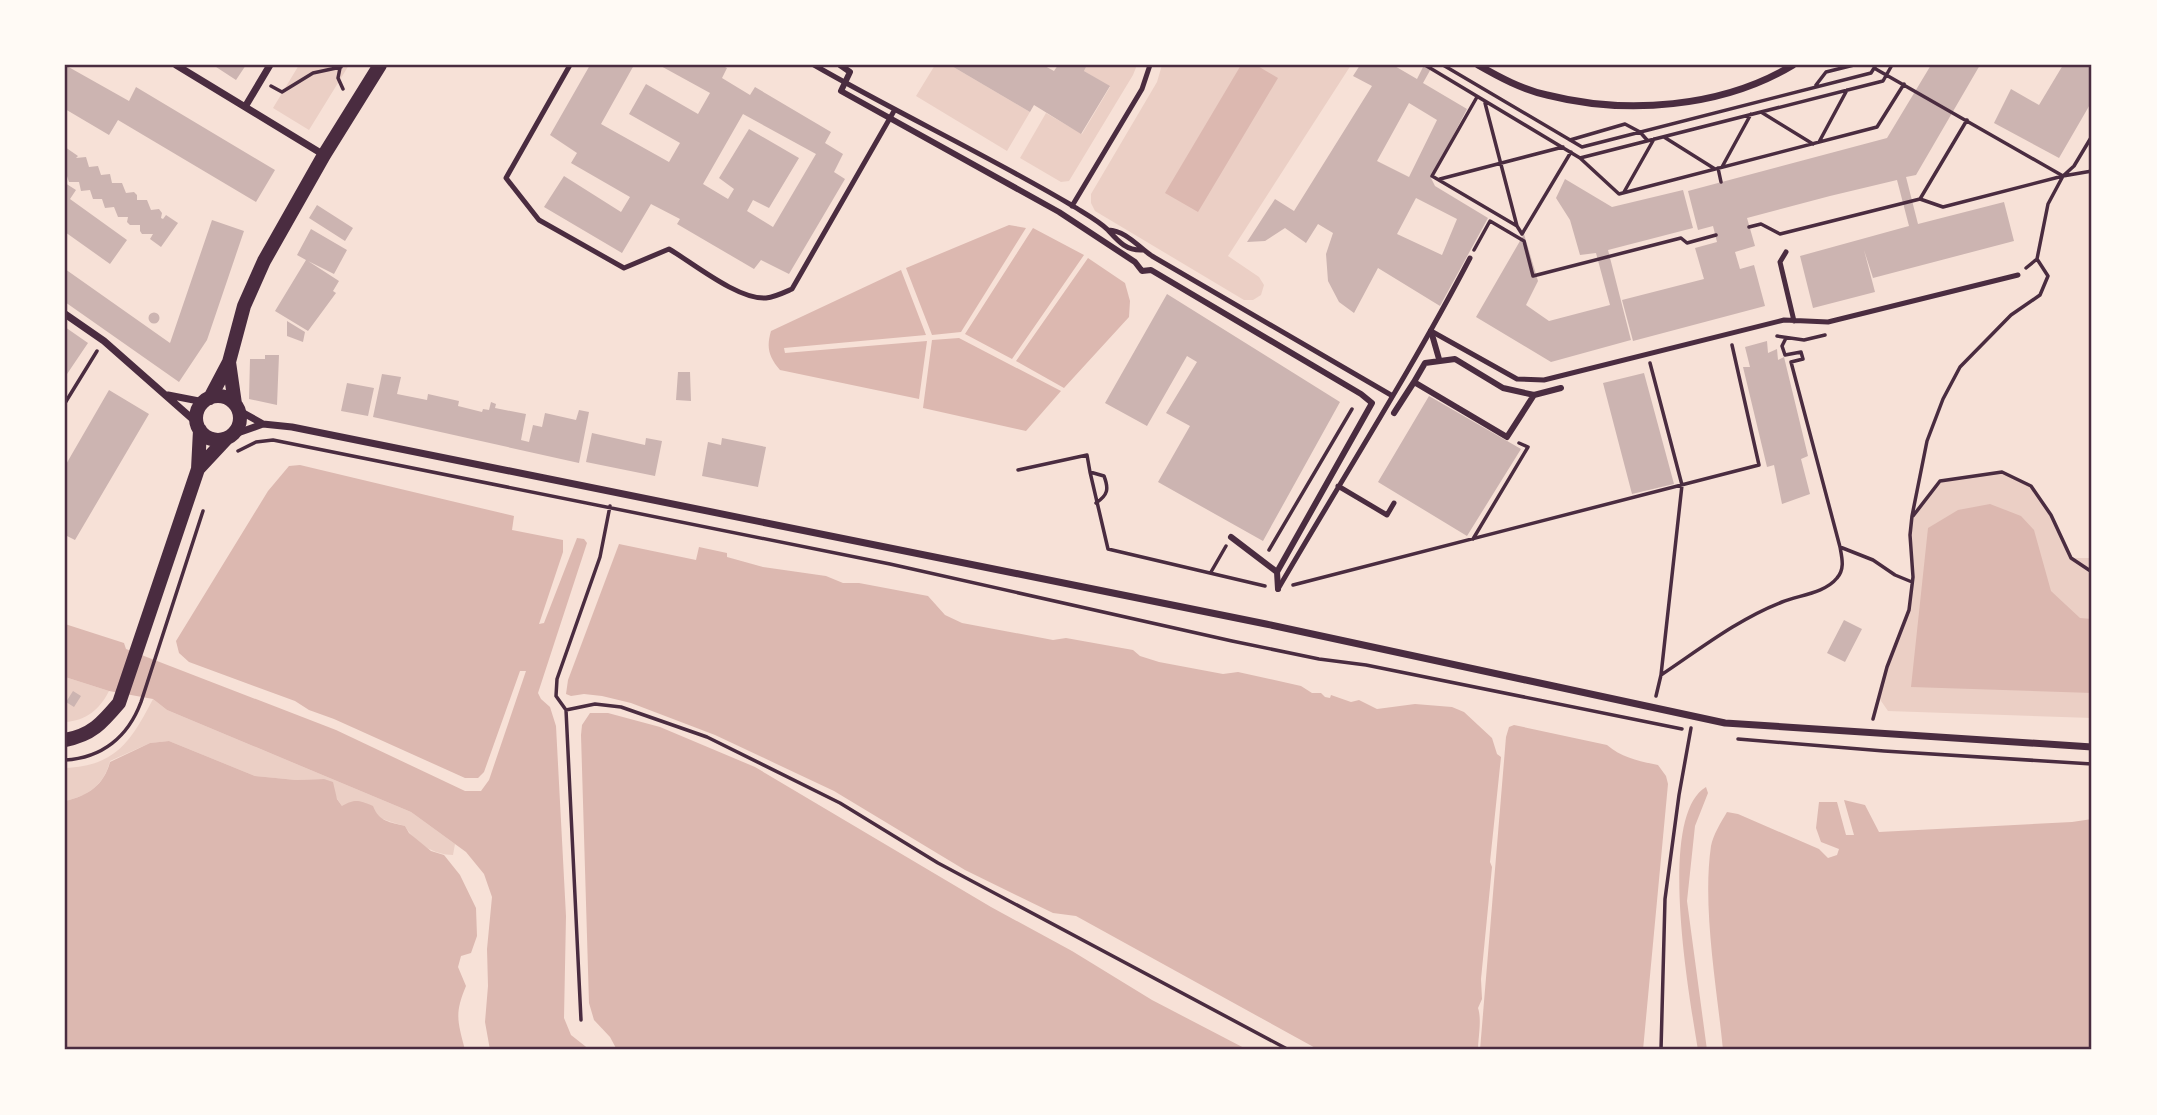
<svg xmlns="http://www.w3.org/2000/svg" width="2157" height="1115" viewBox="0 0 2157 1115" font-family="'Asap Condensed',sans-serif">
<rect width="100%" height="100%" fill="#f7e1d7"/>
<path fill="#ebcfc5" d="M299,65H349L309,130L273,108Z
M935,65H950L1030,112L1007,151L916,96Z
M1087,65H1137L1133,75L1069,181L1061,182L1020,158L1046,113L1082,134L1110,87L1084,71Z
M1162,65H1351L1228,256L1259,277L1264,285L1261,295L1253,300H1244L1095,211L1091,203V194L1157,82Z
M2002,472L2031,486L2051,515L2071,558H2092V718L1888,711L1879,698L1887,667L1909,610L1913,577L1910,535L1912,516L1940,481Z
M65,677L109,691C100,709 86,721 65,722Z
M153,699L167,710L411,812L455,844L453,855C434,855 415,843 405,826C383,821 365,810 342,806L324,779L296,780L255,776L169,741L150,743L110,761C104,785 88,796 65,801V768C116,766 131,741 153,699Z"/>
<path fill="#dcb8b0" d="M1241,65H1256L1278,78L1198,212L1165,193Z
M1009,225L1026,228L961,332L932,335L906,268Z
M1033,228L1084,255L1012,359L965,334Z
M1088,258L1125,283L1130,301L1129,317L1064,388L1016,361Z
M901,270L926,335L784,348L785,353L927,341L919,399L780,370C769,357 766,348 771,331Z
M959,338L1061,391L1026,431L923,408L932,340Z
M300,465L514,516L512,530L563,540V552L539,624L544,623L577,538L584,539L587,543L538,693L541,699L550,707L556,726L566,916L564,1018L571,1035L590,1050H490L485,1022L488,986L487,949L492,897L484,874L466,852L411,812L167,710L153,699L109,691L65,677V624L124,643L126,649L336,730L465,791H481L489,780L526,671H520L484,772L478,778H465L334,719L309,710L295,701L189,662L179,653L176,641L268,491L289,466Z
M1990,504L2021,516L2034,530L2051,591L2080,618L2092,619V693L1911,687L1928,528L1958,510Z
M619,544L696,560L699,547L727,553V557L763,567L826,576L843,583H859L928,596L945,615L962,623L1053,640L1066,638L1133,650L1140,656L1159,662L1223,674L1238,672L1301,686L1312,693H1321L1325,697L1330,698L1331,695L1351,702L1359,700L1377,709L1415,704L1452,707L1464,712L1492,738L1497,754L1501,757L1490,862L1492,867L1481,979L1482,999L1478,1008C1482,1020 1478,1038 1478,1050H1319L1076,916L1053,913L965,870L834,791L715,735L631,703L602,696L584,694L571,696L566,694L568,680Z
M590,713H608L660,727L755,767L991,907L1072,951L1152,1000L1248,1050H617L610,1037L594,1020L589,1003L581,735L582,725Z
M1514,725L1607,745C1622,758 1639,761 1658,765L1666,776L1668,784L1643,1050H1480L1506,737L1509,727Z
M169,741L255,776L296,780L324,779L333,782L337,799L342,806C355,799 358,800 373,806C379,822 390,822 405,826L409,833L431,851L444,855L460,875L476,908L477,936L471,953L461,956L458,967L466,986C454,1014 458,1022 465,1050H65V801C88,796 104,785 110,762L150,743Z
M1706,787L1708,793L1695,826L1687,901L1707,1050H1698C1690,1000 1656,816 1706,787Z
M1844,800L1865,805L1879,832L2072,822L2092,819V1050H1723C1717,988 1702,907 1711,846C1713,835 1721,822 1727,812L1738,814L1819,849L1828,858L1837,855L1839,849L1821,842L1816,828L1819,802H1837L1846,835H1854Z"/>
<path fill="#ccb4b1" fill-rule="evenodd" d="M65,65L129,101L136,87L275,170L256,202L118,120L109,135L65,109Z
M213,65H246L236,80Z
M590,65H634L601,124L669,162L680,143L629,114L646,84L698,114L710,93L659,65H721L727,68L722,78L750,95L755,87L831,132L825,143L843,154L834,172L845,179L789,274L761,260L754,269L677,224L680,219L651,204L622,253L544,207L564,176L621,212L630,197L571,163L577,153L550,135ZM743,114L816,154L773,227L747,211L753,200L769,208L799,158L749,129L719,178L734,189L728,199L703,184Z
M950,65H1043L1054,71L1058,65H1087L1084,71L1110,86L1081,134L1034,105L1030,112Z
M1360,65H1393L1417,79L1424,65H1433L1423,83L1467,109L1431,178L1435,186L1488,218L1440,306L1378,268L1354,313L1339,302L1328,281L1326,254L1333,233L1318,224L1306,243L1285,228L1265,241L1247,242L1275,199L1294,211L1372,86L1353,76ZM1409,103L1437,120L1409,177L1377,161ZM1416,198L1457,219L1442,255L1397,234Z
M1931,65H1980L1916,175L1906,177L1918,224L2004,202L2014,241L1873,278L1864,250L1875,292L1813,308L1800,256L1909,226L1897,180L1830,196L1747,218L1755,246L1735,252L1740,269L1754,265L1765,306L1633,341L1622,300L1704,279L1695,248L1717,242L1713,226L1698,230L1688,191L1887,138Z
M2063,65H2092V101L2059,158L1994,123L2011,89L2039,105Z
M65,147L78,156L76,158L86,157L89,167L98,166L101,175L110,174L112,183H122L126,193L134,192L137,195V200H147L151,210L159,209L162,213L161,218L163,219L166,215L178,223L161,247L150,239L153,234H142L140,231V225H130L127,222L128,217H118L114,207L105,208L102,199H93L90,190L81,191L79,182H69L66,173L65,175Z
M1565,179L1612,207L1683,190L1693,228L1608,250L1631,340L1551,362L1476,317L1524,234L1538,281L1526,305L1549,321L1610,305L1596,253L1580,255L1570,220L1556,198Z
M65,183L76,190L70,199L127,240L110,264L65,232Z
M317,205L353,228L345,241L309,218Z
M212,220L244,231L207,340L179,382L65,302V269L170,343Z
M311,229L347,250L334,274L308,261L339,281L333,291L336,293L308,331L275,311L306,260L297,255Z
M1167,294L1340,402L1263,541L1158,482L1190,426L1166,413L1197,362L1187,356L1147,426L1105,403Z
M148.5 318a5.5 5.5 0 1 1 11 0a5.5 5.5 0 1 1-11 0Z
M287,321L305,332L303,342L287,336Z
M65,327L88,343L65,377Z
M1767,341L1768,353L1777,349L1778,360L1784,357L1808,456L1801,459L1810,494L1782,504L1774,465L1767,467L1743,367H1750L1745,347Z
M265,355H279L277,405L249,399L250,359H265Z
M678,372H690L691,401L676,400Z
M1644,373L1674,484L1632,494L1603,383Z
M382,374L401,377L397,394L427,400L428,394L459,401L458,406L482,412L483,409L489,410L491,402L496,404L495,408L526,414L521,440L529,442L533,425L542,427L545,413L576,420L579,410L589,412L579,463L373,417Z
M347,383L374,388L368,416L341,411Z
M109,390L149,414L75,540L65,535V466Z
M1429,396L1521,449L1467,536L1378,482Z
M592,433L645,445L646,438L662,441L655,476L586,462Z
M722,438L766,447L758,487L702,476L708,442L721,445Z
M1844,620L1862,629L1845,662L1827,653Z
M73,691L81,696L74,707L66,702Z"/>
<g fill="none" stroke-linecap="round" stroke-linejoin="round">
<path stroke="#4a2c40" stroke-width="3.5" d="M1425,65L1580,158L1883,81L1892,65
M1443,65L1582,147L1871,73L1876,65
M340,68L338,78L343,89
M1874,68L2063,176
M1816,85L1826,72L1854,65
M271,86L282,92L313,73L341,67
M1477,97L1432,176L1517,226
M1485,103L1517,226L1522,234
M1761,112L1813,144
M1664,137L1715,169
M1570,140L1625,124L1640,132L1647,140
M1819,142L1847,90
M1580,158L1619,194L1877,127L1904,84
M1722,167L1751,114
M1718,168L1721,182
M1440,179L1563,147
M1624,192L1654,139
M1920,199L1943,207L2063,176L2092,171
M1749,227L1761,224L1780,234L1920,199L1967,120
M1522,234L1571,152
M1474,250L1490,221L1524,241L1533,276L1681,238L1687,243L1716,235
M2026,268L2037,259L2048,204L2063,176L2074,166L2092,136
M1777,336L1804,340L1825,335
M1650,363L1682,485L1661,675L1656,696
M65,403L97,351
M238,451L256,442L273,440L890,564L1232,641L1319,659L1366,665L1682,729
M1018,470L1087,455L1090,472
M1096,503C1108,495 1109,489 1104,476L1090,472L1108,549L1265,586
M1913,516L1940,481L2002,472L2031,486L2051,515L2071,558L2092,572
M1473,539L1528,447L1519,443
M1840,547L1873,560L1895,575L1912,582
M1269,550L1352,409
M1211,572L1226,546
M1293,585L1759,465L1732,345
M1661,675C1700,649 1738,619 1782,602C1800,595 1825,593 1837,578C1845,569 1842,558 1840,547L1791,362L1803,359L1801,352L1785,355L1782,346L1786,338
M566,710L595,704L621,707L707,737L840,803L938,863L1289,1050
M1873,719L1887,667L1909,610L1913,577L1910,535L1912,516L1927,441L1943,399L1960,367L2011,315L2040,295L2048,276L2037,259
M1738,739L1884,751L2092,764
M65,760C102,758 128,737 141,702L203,511
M581,1020L566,710L556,696L557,679L600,557L610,506
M1661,1050L1665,899L1679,795L1691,728"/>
<path stroke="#4a2c40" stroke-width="5" d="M570,65L506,178L539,220L624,268L669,249C693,263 738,300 766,298C775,297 783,293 792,289L894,111
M814,65C899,114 989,156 1073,206C1084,213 1099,221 1108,230C1118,241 1126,251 1143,250
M1072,206L1142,89L1150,65
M1108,230C1127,231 1138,247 1152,256L1391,395
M1786,252L1780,262L1794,321
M1431,331L1517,379L1544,380L1784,320L1828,322L2018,275
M1338,486L1387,515L1394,503
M1278,589C1342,479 1411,371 1470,258"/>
<path stroke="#4a2c40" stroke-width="6" d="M840,65L850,72L841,91L1059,212L1135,262L1142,271L1151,270L1361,394L1372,403L1277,572L1231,537
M1431,331L1439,359
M1534,395L1561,388
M1394,413L1414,382L1507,437L1534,395L1503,388L1455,359L1425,363L1414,382
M1277,572L1278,589"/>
<path stroke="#4a2c40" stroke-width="7" d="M176,65L324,155
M1478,65C1499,77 1523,90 1547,95C1626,115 1722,108 1793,65
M245,107L270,65
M65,314L104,341L197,423
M168,395L204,402
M238,410L263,424L292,427L1266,624L1725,723L2092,747
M232,435L263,424"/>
<path stroke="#4a2c40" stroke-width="14" d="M229,362L235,404
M196 418a22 22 0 1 1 44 0a22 22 0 1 1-44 0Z
M210,398L229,362L244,306L264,261L324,155L380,65
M198,469L226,439
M65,740C92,735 102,723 119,703L198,469L200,430"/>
</g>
<rect width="2157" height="1115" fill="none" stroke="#fffaf5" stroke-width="133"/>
<rect x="66" y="66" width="2024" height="982" fill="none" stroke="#4a2c40" stroke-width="2.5"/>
</svg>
